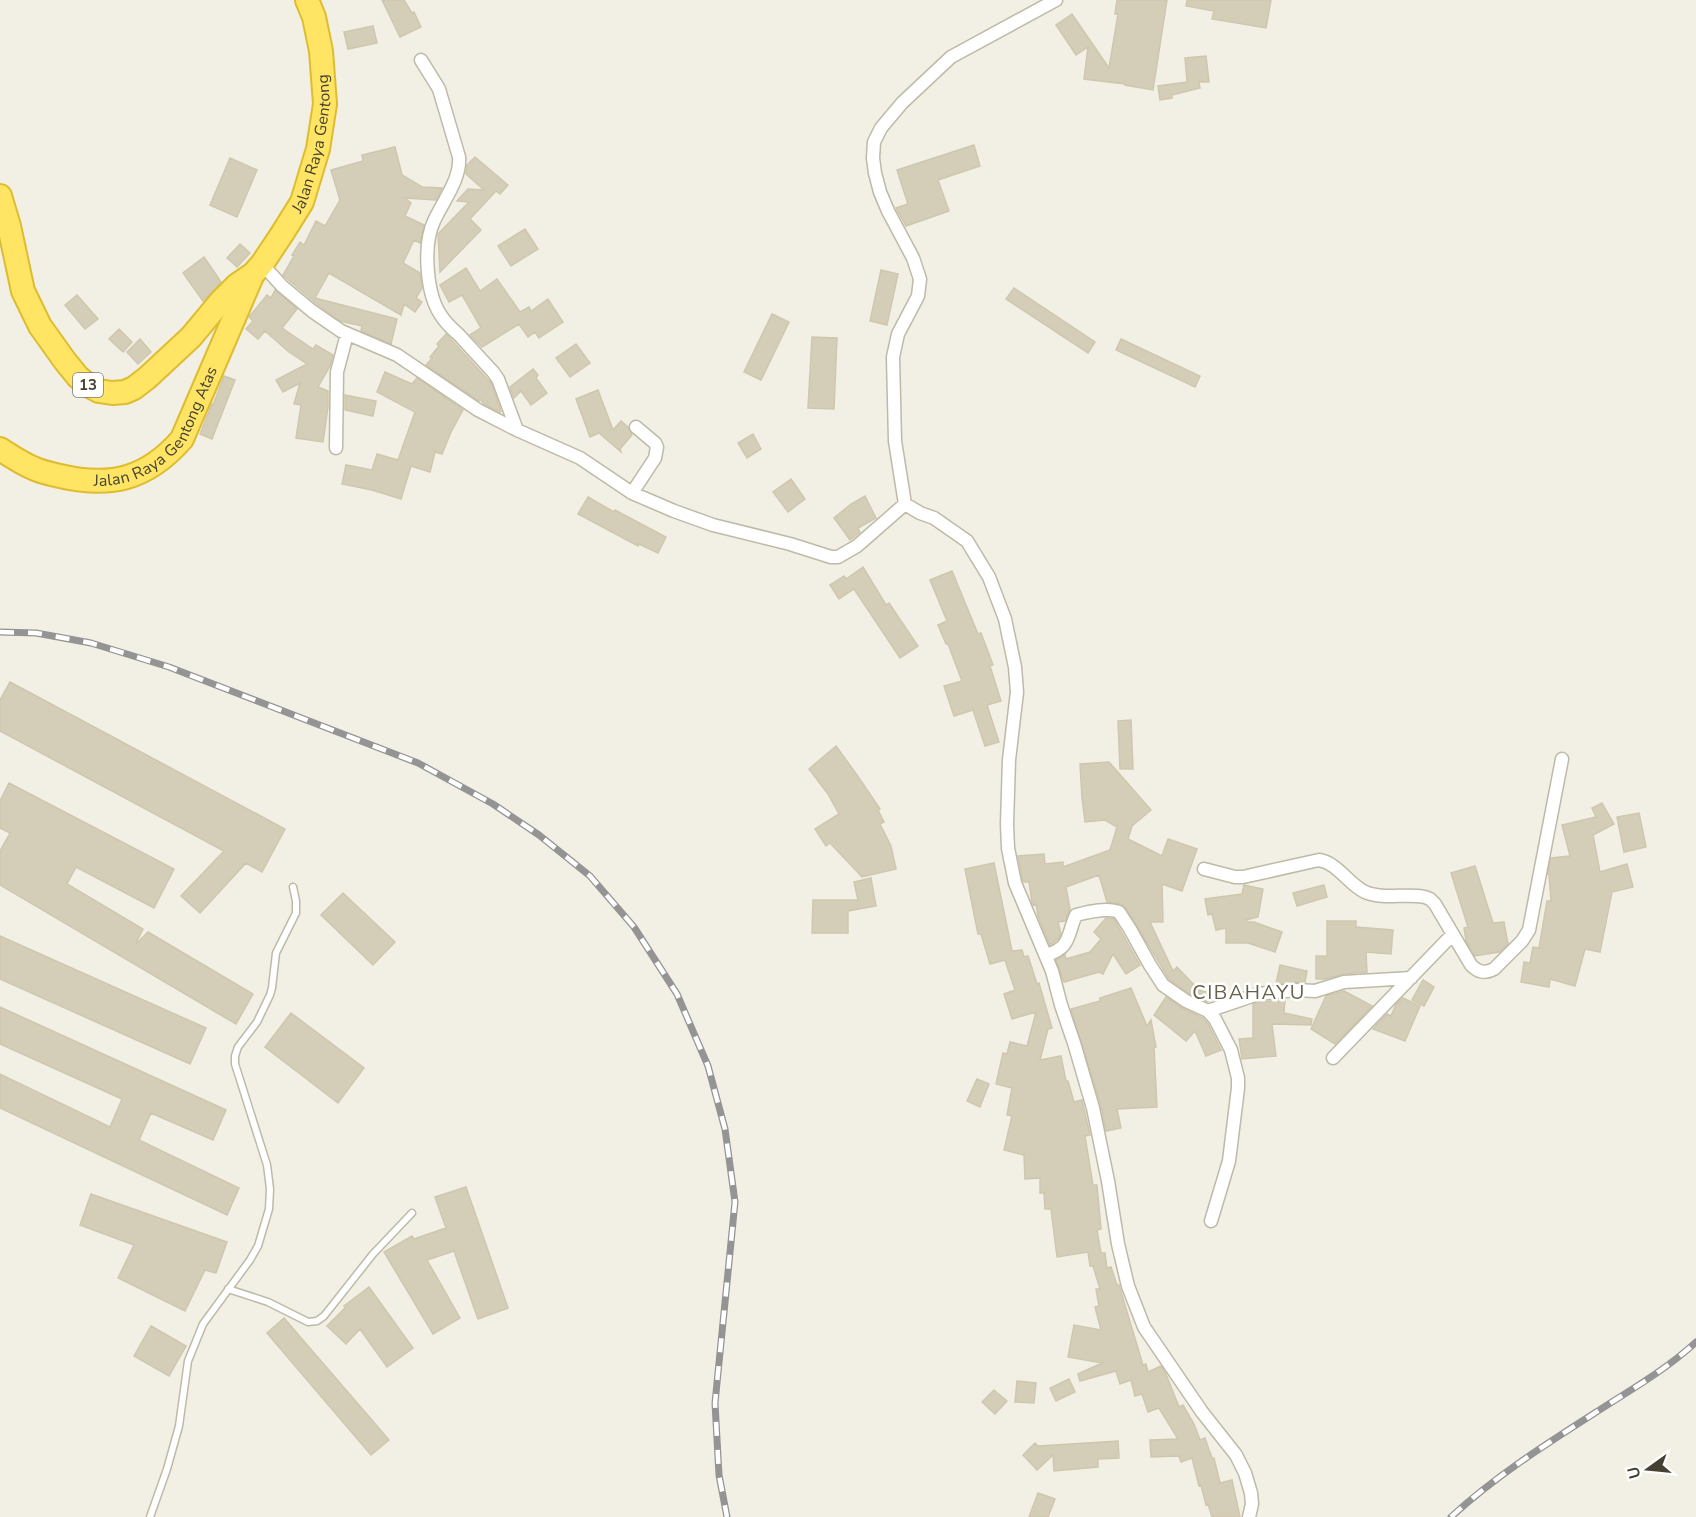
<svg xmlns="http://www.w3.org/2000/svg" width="1696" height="1517" viewBox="0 0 1696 1517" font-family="'Nunito Sans',sans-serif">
<rect width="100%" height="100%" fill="#f2f0e4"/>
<path fill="#d4ceb9" stroke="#cfc7ad" stroke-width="1.5" d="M382,0H404L412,13L414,12L421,27L400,37Z
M1117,0H1167L1153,90L1125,85V84L1084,79L1088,47L1076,55L1056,25L1072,14L1109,68L1118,14H1115Z
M1187,0H1271L1266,28L1212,19L1214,11L1186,6Z
M373,26L377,43L348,49L344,32Z
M1206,56L1209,82H1199L1200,88L1172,95V98L1160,100L1158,86L1187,82L1185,58Z
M974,145L980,166L938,180L949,211L906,226L896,208L908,204L897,170Z
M395,147L402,175L422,187L442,188L436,200L405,198L411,203L405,216L424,225L420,243L414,240L403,263L420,273L422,288L416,298L422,302L415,312L404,304L401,315L329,273L315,298L397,319L391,344L361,331L362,326L340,321L317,304L283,275L294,256L292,255L300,242L304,245L316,221L325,226L340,200L331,170L363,161L362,155Z
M475,157L508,185L500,194L496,191L470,219L481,230L440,272L438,234L469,202L457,201L468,189L484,190L466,174L467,165Z
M230,158L257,170L237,217L210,205Z
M525,229L538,249L511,266L498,246Z
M240,244L250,253L237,267L227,258Z
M204,257L221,282L203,301L183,273Z
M466,268L480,291L497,279L520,312L529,307L531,311L548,299L563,322L539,338L535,332L528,337L519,324L482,347L470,335L481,328L462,295L449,302L440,285Z
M881,270L898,274L887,325L870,321Z
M1014,288L1095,342L1088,353L1006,299Z
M275,290L297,309L282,328L313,349L316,345L333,355L330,366L318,387L328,391V407L323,442L296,438L301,405L294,404L300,383L283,392L276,380L307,364L289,352L265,331L258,339L246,329L253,321L249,317L267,295L271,298Z
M77,295L98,319L85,329L65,305Z
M772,314L789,322L761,380L744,372Z
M119,329L132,342L123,352L109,339Z
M446,334L491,383L501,411L500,412L484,404L480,399L479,401L426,365L432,358L430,357L439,346L437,344Z
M812,337L837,338L834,409L808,408Z
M140,339L151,352L138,364L127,352Z
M1121,339L1200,376L1195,387L1116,350Z
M576,344L590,363L570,377L556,358Z
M533,369L538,375L536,378L547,393L531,405L521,391L514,398L510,387Z
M385,372L412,384L417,378L463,410L451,432L442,454L435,452L430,472L411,466L401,499L372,490L342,484L346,465L372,470L377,454L398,460L415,412L377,392Z
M224,376L235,380L212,439L200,434L212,404L213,405Z
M598,390L613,430L621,421L628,427L632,435L620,449L621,452L599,433L590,437L576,399Z
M345,395L376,401L373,416L345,410Z
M753,434L761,449L747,458L738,443Z
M791,479L805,499L788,512L773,492Z
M865,496L876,518L858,528L860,532L850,540L834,518L851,504Z
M588,497L614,512L615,510L666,537L658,553L639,544L638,546L578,514Z
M863,567L886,605L889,603L918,646L900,658L854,589L839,599L830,585L844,576L846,579Z
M952,571L978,634L981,633L993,665L990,666L1001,701L987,705L999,742L985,746L973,710L954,716L944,686L962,681L948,644H946L938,625L947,621L930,580Z
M10,682L285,829L262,872L246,863L200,913L181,896L224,851L0,731V700Z
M1131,720L1133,769H1120L1118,721Z
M836,746L857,775L880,809L878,810L884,822L880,824L891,846L896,869L862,877L830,843L826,846L815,829L839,814L828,794L809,769Z
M1109,762L1151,810L1132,826L1128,839L1162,856L1168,839L1197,849L1182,891L1162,884L1163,922H1150L1173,971L1177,967L1199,990L1216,994L1215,1000L1208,1002L1190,994L1169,979L1126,908L1121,904L1107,902L1099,875L1066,887L1070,909L1065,921L1058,922L1061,934L1058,939L1050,945L1038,916L1036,904L1033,905L1032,903L1029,882H1024L1023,881L1018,856L1044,854L1045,864L1063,862V867L1110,850L1117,827L1105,820L1085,822L1082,798L1080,764Z
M9,783L174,869L154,908L76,867L67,884L143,929L135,945L148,932L253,994L236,1024L0,885V851L10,833L0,828V801Z
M1602,803L1614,824L1593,835L1600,872L1627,864L1633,887L1612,892L1600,952L1585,949L1575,986L1550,979L1549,987L1521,982L1524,962L1530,963L1533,947L1539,948L1547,901H1551L1549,874H1548L1551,858L1570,856L1562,825L1596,817L1592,808Z
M1639,813L1646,847L1624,852L1617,817Z
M994,863L1012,951L1022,950L1024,957L1028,956L1037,984L1039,983L1052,1028L1048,1029L1040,1060L1061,1056L1066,1081H1068L1074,1102L1082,1100L1090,1135L1085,1136L1093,1185H1097L1101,1229L1097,1230L1101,1253H1105L1107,1268L1111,1267L1117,1285H1119L1143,1365L1146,1364L1148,1372L1161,1366L1166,1374L1179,1407L1183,1405L1194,1424L1200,1440L1205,1438L1212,1458H1214L1220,1483L1232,1480L1240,1517H1212L1208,1504L1206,1505L1201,1485L1199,1486L1192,1458L1181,1462L1179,1456L1151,1457L1150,1440L1178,1439L1159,1408L1148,1412L1142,1394L1135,1396L1131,1380L1120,1384L1116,1371L1080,1381L1078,1374L1102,1363L1068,1357L1074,1325L1101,1330L1095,1307L1099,1306L1096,1289H1100L1093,1266H1090L1088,1252L1057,1257L1051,1209H1045L1044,1193H1040V1178L1025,1179L1024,1155L1004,1150L1012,1116L1007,1115L1012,1088L996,1084L1003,1053L1007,1054L1010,1042L1027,1046L1036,1012L1012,1019L1004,994L1015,990L1005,960L990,964L981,934H978L965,869Z
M1475,866L1493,923L1504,922L1508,944L1499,952L1475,956L1466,941L1464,928L1468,927L1451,873Z
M871,878L876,906L848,911V933H812L813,900H858L854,882Z
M1244,885L1263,889L1258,917L1246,920L1247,922H1254L1282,932L1275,952L1248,943H1226V928L1216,930L1212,914L1208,915L1205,899L1242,894Z
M1324,885L1327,897L1297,906L1293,893Z
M343,893L395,942L373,965L321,915Z
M1106,918L1114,919L1140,965L1126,974L1113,954L1103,974L1099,972L1064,982L1056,960L1065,955L1066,959L1090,952L1101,939L1094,932Z
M1327,921H1356V927L1393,930L1391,954L1366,952L1367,972L1343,974L1325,979H1316V956H1327Z
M0,936L206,1028L190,1064L0,979Z
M1280,965L1307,971L1305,982L1276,984Z
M1423,980L1434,987L1424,1006L1412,1000Z
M1131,988L1147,1026L1151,1020L1156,1047H1154L1157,1107L1117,1109L1121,1128L1106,1131L1101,1106L1071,1009L1100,1001V998Z
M1344,991L1372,1006L1335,1044L1311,1029L1326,996Z
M1166,997L1182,1008L1203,1018L1208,1024L1221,1050L1206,1056L1195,1031L1186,1041L1154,1015Z
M1403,998L1420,1006L1405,1041L1373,1029L1387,1014L1391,1016L1396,1004Z
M1285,1000L1284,1013L1312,1019L1311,1025L1272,1024L1276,1056L1242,1059L1239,1039L1253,1038V1004L1260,1002Z
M0,1007L226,1110L213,1140L151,1113L139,1140L239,1188L227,1215L0,1108V1074L110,1127L122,1099L0,1044Z
M291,1013L364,1068L338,1103L265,1047Z
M977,1079L989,1084L980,1107L967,1101Z
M466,1187L508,1308L478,1319L454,1251L427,1260L460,1318L433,1334L384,1252L412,1236L414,1239L446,1228L435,1197Z
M91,1194L227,1242L216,1273L205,1270L185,1311L118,1278L134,1245L80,1225Z
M369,1287L413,1348L387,1367L360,1329L346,1344L327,1326L345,1308L344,1306Z
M284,1318L389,1440L371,1455L267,1333Z
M151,1326L186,1346L169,1376L134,1356Z
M1069,1379L1075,1392L1056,1401L1050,1388Z
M1017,1381L1036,1383L1034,1403L1015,1402Z
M994,1390L1007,1401L995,1414L982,1402Z
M1118,1441L1119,1458L1098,1459V1467L1054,1471L1053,1455L1037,1470L1023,1455L1035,1443L1038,1446Z
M1038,1493L1055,1499L1048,1517H1029Z"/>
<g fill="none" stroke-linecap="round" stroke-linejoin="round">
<g stroke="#bebaa7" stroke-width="9">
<path id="lane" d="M228,1289L268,1302L308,1322L317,1321L324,1316L373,1254L412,1213
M150,1517L167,1469L179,1426L188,1361L203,1324L250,1260L258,1246L269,1209L270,1189L267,1165L235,1064V1056L238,1047L257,1022L270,995L272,988L276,953L296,913V901L293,887"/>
</g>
<g stroke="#bebaa7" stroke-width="15">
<path id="street" d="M421,60L439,89L459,157C461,179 443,201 434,221C423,244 426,292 440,314C445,322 452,329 459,335C470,347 482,360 493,372L498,379L517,430
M262,264L282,286L312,311L341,331L397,355L478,410L517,430L580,458L632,493L674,511L713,525L790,544L831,557H838L857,546L905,504
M336,448L337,372L347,334
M632,493L655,458L657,447L655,443L636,427
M905,504L920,513L934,518L967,541L989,577L1005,619L1015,667L1017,692L1009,760L1007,824L1008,848L1015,883L1052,971L1061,1005L1074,1043L1093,1108L1108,1181L1118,1244L1128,1286L1144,1327L1202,1412L1236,1455L1245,1473L1251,1493L1252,1504L1249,1517
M905,504L895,441L893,357L898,334L918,296L920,279L913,258L888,211L880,192L875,173L873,158L874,142L881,128L902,103L951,57L1056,0
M1204,869L1235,877H1243L1319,860C1338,863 1348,884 1365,892C1383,900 1406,893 1425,897L1430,899L1435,904L1471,965C1478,972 1484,974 1494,969L1522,941L1529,930L1562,759
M1046,955C1071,948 1067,935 1076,915C1088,912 1107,907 1119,912L1130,929L1150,965L1163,985L1186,1001L1208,1011L1215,1019L1231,1050L1238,1078V1088L1229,1161L1211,1221
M1208,1011L1258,994L1297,990L1315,991L1344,982L1411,978
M1333,1058L1452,935"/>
</g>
<g stroke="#debc32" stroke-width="26">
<g id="highway">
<path id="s1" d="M0,196L9,226L23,291L40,326L65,361L78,377L88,385L99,391L112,393L125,392L134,388L147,378L191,337L221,301L237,285L253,274L262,264L282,234L302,202L318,149L325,104L321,51L314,17L307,0"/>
<path id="s2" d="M0,449C11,456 21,463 33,468C41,472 51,474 60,476C111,488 147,479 182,439L252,276"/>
</g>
</g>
<use href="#lane" stroke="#fff" stroke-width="6"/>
<use href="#street" stroke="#fff" stroke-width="12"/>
<use href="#highway" stroke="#ffe563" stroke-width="22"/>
<g stroke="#949494" stroke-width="7">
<path id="rail" d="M0,632L36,633L91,643L169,667L418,763L493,804L539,835L590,876L634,927L677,994L708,1066L725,1129L735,1202L715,1403L719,1475L727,1517
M1451,1517C1498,1474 1548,1443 1601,1409C1634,1388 1668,1368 1696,1342"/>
</g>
<use href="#rail" stroke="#fff" stroke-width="4.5" stroke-dasharray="14" stroke-linecap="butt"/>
</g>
<g text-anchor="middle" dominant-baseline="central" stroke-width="5" stroke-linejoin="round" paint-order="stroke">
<rect fill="#fff" stroke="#7c7a71" stroke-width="1.5" x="73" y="373" width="30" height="24" rx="4.5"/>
<g font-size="15" font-weight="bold" fill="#444134">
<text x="88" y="385">13</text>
</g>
<g font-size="16" fill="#444134" stroke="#fff">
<text stroke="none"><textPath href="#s1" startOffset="574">Jalan Raya Gentong</textPath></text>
<text stroke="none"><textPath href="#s2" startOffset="190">Jalan Raya Gentong Atas</textPath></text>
</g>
<g font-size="20" letter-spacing="1.5" fill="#67614b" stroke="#fff">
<text x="1249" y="992">CIBAHAYU</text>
</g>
</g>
<g transform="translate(1648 1469) rotate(255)" stroke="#ffffff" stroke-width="4.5" paint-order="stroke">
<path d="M0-4.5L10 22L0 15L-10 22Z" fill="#444134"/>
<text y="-9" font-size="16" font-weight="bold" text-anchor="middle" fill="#444134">U</text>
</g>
</svg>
